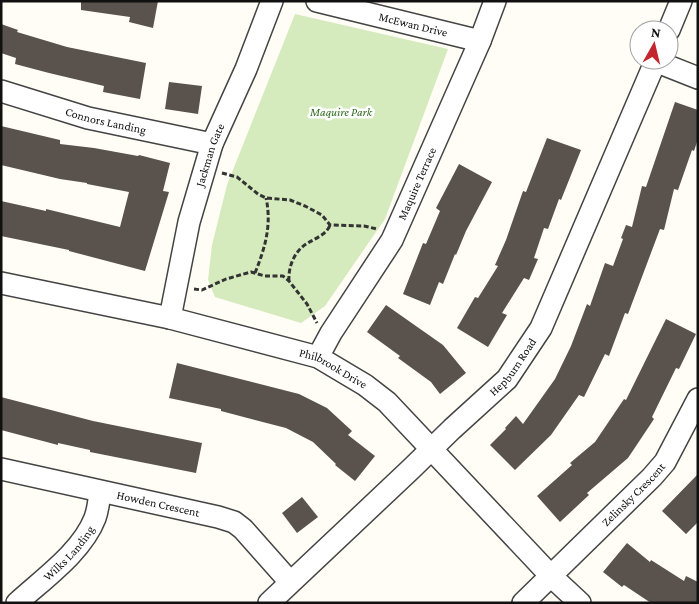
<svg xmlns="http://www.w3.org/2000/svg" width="699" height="604" viewBox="0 0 699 604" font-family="'Crimson Pro',serif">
<rect width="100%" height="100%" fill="#fffdf5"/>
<path fill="#d5ebbd" d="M295,14L448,49L385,219L325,306L301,323L215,297L208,280L212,245L227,185Z"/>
<path fill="#5a524d" d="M81,1H158L153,28L129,22L130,17L81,10Z
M1,24L18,30L17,32L67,47L146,63L140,99L103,92L104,86L49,73L15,64L16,58L1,53Z
M169,82L202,86L198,114L165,109Z
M675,102L698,110V139L694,151L692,150L678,190L674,189L664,230L660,229L628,314L625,313L609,356L605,354L584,397L579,395L551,435L515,470L490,445L506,429L505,428L516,416L523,424L555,379L571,346L587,304L590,306L605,263L613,266L623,239L621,238L626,225L632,227L642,186L646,187Z
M1,126L60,140V144L94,148L138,156L139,155L170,163L163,191L169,192L145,271L69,251V250L1,236V201L46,211V209L120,227L129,192L87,184V183L60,179L1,165Z
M547,138L581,150L561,200L559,199L548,229L544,228L534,258L538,259L529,280L524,278L502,313L507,315L488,347L457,328L475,297L478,298L498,266L495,265L506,240L523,191L526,192Z
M459,164L492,182L466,231L456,255L455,254L443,284L439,282L430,305L403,294L423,243L426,244L440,211L436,208Z
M386,305L443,345L466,373L440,394L431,382L398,358L400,356L367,332Z
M666,319L696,334L679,369L676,368L652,417L654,419L628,458L587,493L589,495L560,522L537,496L572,465L570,463L595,442L624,399L626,400Z
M177,363L299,394L327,408L352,431L348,435L375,456L355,481L335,465L336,464L313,442L286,428L221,411V409L169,398Z
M1,397L93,421L202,443L196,473L90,452V450L58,443V445L1,430Z
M698,474V522L686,534L662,511Z
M302,497L318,517L297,533L282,513Z
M627,543L650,562L651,560L684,581L686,576L698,582V603H651L624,585L622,587L603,572Z"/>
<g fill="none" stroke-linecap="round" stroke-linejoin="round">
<g stroke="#444" stroke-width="24">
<g id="minor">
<path id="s1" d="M317,1L480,41"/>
<path d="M669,30L681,1"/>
<path d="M655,61L698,78"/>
<path id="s2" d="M1,91L88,118L212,144"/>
<path id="s3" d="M1,283L170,318L318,357L365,385L387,402L551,576L580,603"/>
<path id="s4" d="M170,318L189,222L212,144L246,69L272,1"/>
<path id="s5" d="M318,357L331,333L392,240L480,41L495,1"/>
<path id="s6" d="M1,469L218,517L234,522L243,529L290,582"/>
<path id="s7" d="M17,603C43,579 82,552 95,518C98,510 99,500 100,492"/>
<path id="s8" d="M269,603L411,469L452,429L507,379L541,328L656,60"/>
<path id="s9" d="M523,603L652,477L665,462L698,399"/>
</g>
</g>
<path stroke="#333" stroke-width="3" stroke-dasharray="5 2.5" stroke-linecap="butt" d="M222,173L237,177L258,194L266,198L290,200L305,206L322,215L330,225L364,226L377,229
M255,273C265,248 272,225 266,198
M289,281C288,266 295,250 308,243C316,238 327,234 330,225
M194,289L202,290L226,279L251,272L265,276H283L289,281L307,304L317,323"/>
<use href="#minor" stroke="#fff" stroke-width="21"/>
</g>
<g text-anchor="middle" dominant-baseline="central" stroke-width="5" stroke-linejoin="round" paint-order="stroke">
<g font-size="12" fill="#111" stroke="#fff">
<text stroke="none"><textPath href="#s1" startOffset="99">McEwan Drive</textPath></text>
<text stroke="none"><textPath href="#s2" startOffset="109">Connors Landing</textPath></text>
<text stroke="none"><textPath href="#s4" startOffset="168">Jackman Gate</textPath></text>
<text stroke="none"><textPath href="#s5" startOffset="200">Maquire Terrace</textPath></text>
<text stroke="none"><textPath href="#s8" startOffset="340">Hepburn Road</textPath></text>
<text stroke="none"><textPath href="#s3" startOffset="344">Philbrook Drive</textPath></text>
<text stroke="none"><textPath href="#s9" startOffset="155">Zelinsky Crescent</textPath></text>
<text stroke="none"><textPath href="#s6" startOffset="161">Howden Crescent</textPath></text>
<text stroke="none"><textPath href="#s7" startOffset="72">Wilks Landing</textPath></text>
</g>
<g font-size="12" font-style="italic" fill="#2f6b1f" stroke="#fff">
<text x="341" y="112">Maquire Park</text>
</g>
</g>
<rect width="699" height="604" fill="none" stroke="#111111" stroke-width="5"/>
<g transform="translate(654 45) rotate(8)"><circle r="24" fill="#ffffff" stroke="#a0a0a0"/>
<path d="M0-4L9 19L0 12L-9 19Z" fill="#c4262e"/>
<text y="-8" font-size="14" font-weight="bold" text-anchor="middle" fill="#111111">N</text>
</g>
</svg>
